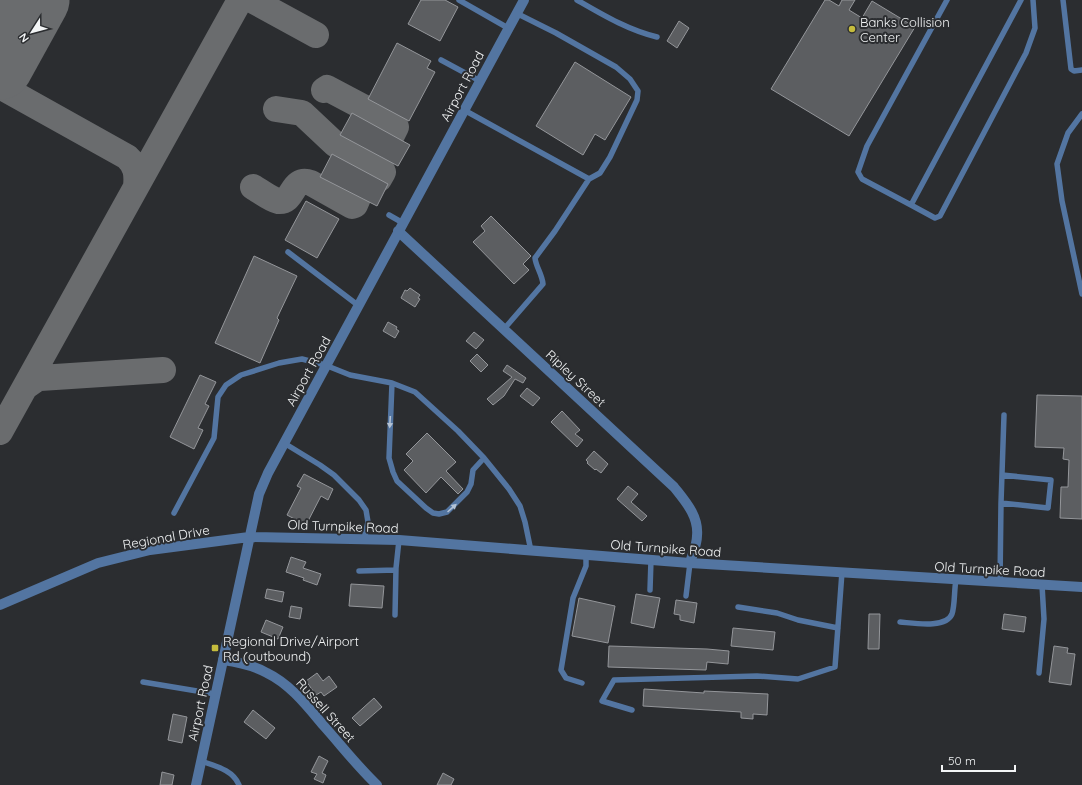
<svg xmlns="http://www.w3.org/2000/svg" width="1082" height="785" viewBox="0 0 1082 785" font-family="Quicksand,sans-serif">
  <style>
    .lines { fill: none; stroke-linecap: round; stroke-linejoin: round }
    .taxiway { stroke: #6a6c6e; stroke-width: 26 }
    .runway { stroke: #6a6c6e; stroke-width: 65 }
    .building { fill: #5c5e61; stroke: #94969a }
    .service { stroke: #5375a1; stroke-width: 5.5 }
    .minor { stroke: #5375a1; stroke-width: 10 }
    .tertiary { stroke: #5375a1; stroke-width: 10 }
    .oneway { fill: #b3c2d4 }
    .poi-dot { fill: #c5bc3d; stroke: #2b2d30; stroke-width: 1.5 }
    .labels { text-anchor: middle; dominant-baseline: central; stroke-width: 4; stroke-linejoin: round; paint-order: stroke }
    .poi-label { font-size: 13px; fill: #f3f5f6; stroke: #2b2d30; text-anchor: start }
    .street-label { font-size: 13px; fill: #f3f5f6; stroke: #2b2d30 }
  </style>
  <rect width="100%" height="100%" fill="#2b2d30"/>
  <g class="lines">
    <path class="taxiway" d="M252 0 316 35
      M0 86 127 157C137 166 137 176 136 187
      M324 90 327 88 395 124 396 127 392 135
      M276 109 302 113 335 144 382 170 383 172 379 179
      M253 187C260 191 270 199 278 201 295 203 290 176 311 183L352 206 355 205 358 198
      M25 387 35 380 40 378 163 370
      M0 432 240 0"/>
    <path class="runway" d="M0 67 37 0"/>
  </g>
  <path class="building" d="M421 0H445L458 7 440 41 408 24Z
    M825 0H829L839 6 842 0H855L849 10 862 18 872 1 915 27 849 136 771 89Z
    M679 21 689 28 677 48 667 41Z
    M397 43 431 61 427 68 435 72 409 121 368 99Z
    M575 62 631 97 605 140 595 134 583 155 536 126Z
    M352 113 410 145 398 166 340 135Z
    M332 154 388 184 377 206 320 177Z
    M306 201 339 219 317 258 285 240Z
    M491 216 531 256 523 264 529 270 514 284 473 242 485 231 481 226Z
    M254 256 297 276 277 318 279 320 260 363 215 343Z
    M410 288 420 295 418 298 420 299 415 307 401 298 405 290 407 291Z
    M388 322 397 327 396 329 399 331 395 338 383 331Z
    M474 332 484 340 476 349 466 341Z
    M477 354 488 365 481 372 470 361Z
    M507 365 526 378 523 383 515 379 504 396 493 405 487 399 512 377 503 371Z
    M200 375 216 382 205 404 209 406 198 428 203 430 194 449 170 437Z
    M527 388 540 398 533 406 520 396Z
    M1037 395 1082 396V519L1060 518 1061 487H1068L1069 460 1063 459 1064 448 1035 447Z
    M562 411 580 430 575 434 583 440 577 447 551 422Z
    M427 433 456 462 446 471 463 489 458 494 441 477 426 493 404 470 413 461 406 454Z
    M594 451 608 464 601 473 596 469 595 470 587 463 588 462 586 460Z
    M304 474 333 489 328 500 321 496 306 525 287 515 301 488 297 486Z
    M628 486 638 494 631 502 647 516 642 521 617 499Z
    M291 557 306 562 303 568 321 574 317 585 303 580 304 578 286 572Z
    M351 584 384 586 382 608 349 606Z
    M267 589 284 592 282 602 265 598Z
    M636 594 660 598 654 628 631 623Z
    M579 598 615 606 608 643 572 636Z
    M676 600 697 603 694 623 680 620V615L674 614Z
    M291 606 302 608 300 619 289 617Z
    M869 614H880L879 649H868Z
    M1004 614 1026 617 1024 632 1002 629Z
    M266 620 283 627 278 639 261 632Z
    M733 628 775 632 773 650 731 646Z
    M609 646 707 649 729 651 728 664 707 662 706 670 608 667Z
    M1054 646 1068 648 1067 653 1075 654 1071 685 1049 682Z
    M317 673 323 681 329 676 337 687 324 696 321 692 316 695 306 681Z
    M644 689 704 693V691L768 694 767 715 753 714V719L741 718V712L643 706Z
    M374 698 382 707 360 726 352 718Z
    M253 710 275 728 266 739 244 722Z
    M173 714 187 717 182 743 168 740Z
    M319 756 328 761 322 773 326 775 323 783 314 779 317 774 311 772Z
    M162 772 174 775 172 785H160Z
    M443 773 454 779 451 785H437Z"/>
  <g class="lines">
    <path class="service" d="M459 0 508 28
      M577 0C603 15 628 30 657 37
      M1021 0 911 205 935 218 940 216 1026 53 1035 28 1033 0
      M1063 0 1071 69 1074 71 1082 70
      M441 60 480 81
      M464 110 589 179 600 173 610 157 637 100 638 91 630 79 616 67 556 33 516 13
      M1082 114 1068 133 1057 164 1062 201 1082 294
      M911 205 862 179 858 172 867 146 947 0
      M389 215 403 223
      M288 252 359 306
      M504 329 543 284C542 274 536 267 535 258L555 231 589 179
      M392 383 389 458 393 472 397 481 426 508 433 513 439 514 447 512 467 492 471 484 473 470 484 458
      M284 443 320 465 334 475 359 500 366 510 368 522 364 539
      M1001 503 1048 508 1051 480 1002 475
      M174 513 214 438 218 397 226 385 241 375 279 363 302 359 325 365 350 375 392 383 415 392 458 431 484 458 509 489 520 506 525 522 531 551
      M359 571 396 570
      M1000 582 1001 503 1004 415
      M650 590 651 560
      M686 596 690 563
      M738 607 777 613 798 620 838 628
      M395 615 396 568 399 540
      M900 622C913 623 946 629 952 614 955 605 954 590 956 580
      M1039 673 1044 619 1042 585
      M143 682 215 694
      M582 683 566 678 561 670 573 598 586 566V555
      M632 710 602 701 614 680 757 676 798 679 835 667 842 572
      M201 761C215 766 233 770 239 785"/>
    <path class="minor" d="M398 231 674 487C685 501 699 516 697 536 697 545 692 555 690 563
      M223 660C238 662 253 665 267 673 290 684 307 706 323 725 341 745 357 766 377 785"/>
    <path class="tertiary" d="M0 605 98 563 150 550 249 537 399 540 690 563 1082 587
      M196 785 259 494 268 473 524 0"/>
  </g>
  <defs><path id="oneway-solid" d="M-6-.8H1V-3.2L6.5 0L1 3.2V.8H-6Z"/></defs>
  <g class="oneway">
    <use href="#oneway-solid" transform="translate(390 422) rotate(93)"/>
    <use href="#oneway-solid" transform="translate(452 508) rotate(-42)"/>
  </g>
  <g class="poi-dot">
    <circle cx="852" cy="29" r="4"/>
    <rect x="211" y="644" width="8" height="8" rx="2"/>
  </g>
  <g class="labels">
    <g class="poi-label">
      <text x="860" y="22">Banks Collision<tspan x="860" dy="15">Center</tspan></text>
      <text x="223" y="641">Regional Drive/Airport<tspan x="223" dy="15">Rd (outbound)</tspan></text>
    </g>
    <g class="street-label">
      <text transform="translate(462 86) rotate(-62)">Airport Road</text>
      <text transform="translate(308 371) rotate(-61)">Airport Road</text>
      <text transform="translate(576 378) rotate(43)">Ripley Street</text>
      <text transform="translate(343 526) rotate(2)">Old Turnpike Road</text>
      <text transform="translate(166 537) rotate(-10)">Regional Drive</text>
      <text transform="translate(666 548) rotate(4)">Old Turnpike Road</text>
      <text transform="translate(990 569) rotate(3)">Old Turnpike Road</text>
      <text transform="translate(200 703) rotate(-78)">Airport Road</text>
      <text transform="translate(326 710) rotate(48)">Russell Street</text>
    </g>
  </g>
  <g transform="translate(32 32) rotate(234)" stroke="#2b2d30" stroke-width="3" paint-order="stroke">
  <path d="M0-3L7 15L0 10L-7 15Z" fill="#f3f5f6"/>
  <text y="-6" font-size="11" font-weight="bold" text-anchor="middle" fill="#f3f5f6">N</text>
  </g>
  <path d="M942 765v6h73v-6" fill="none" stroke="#f3f5f6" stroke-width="2"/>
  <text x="948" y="765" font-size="12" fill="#f3f5f6" stroke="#2b2d30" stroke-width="3" paint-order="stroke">50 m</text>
</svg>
